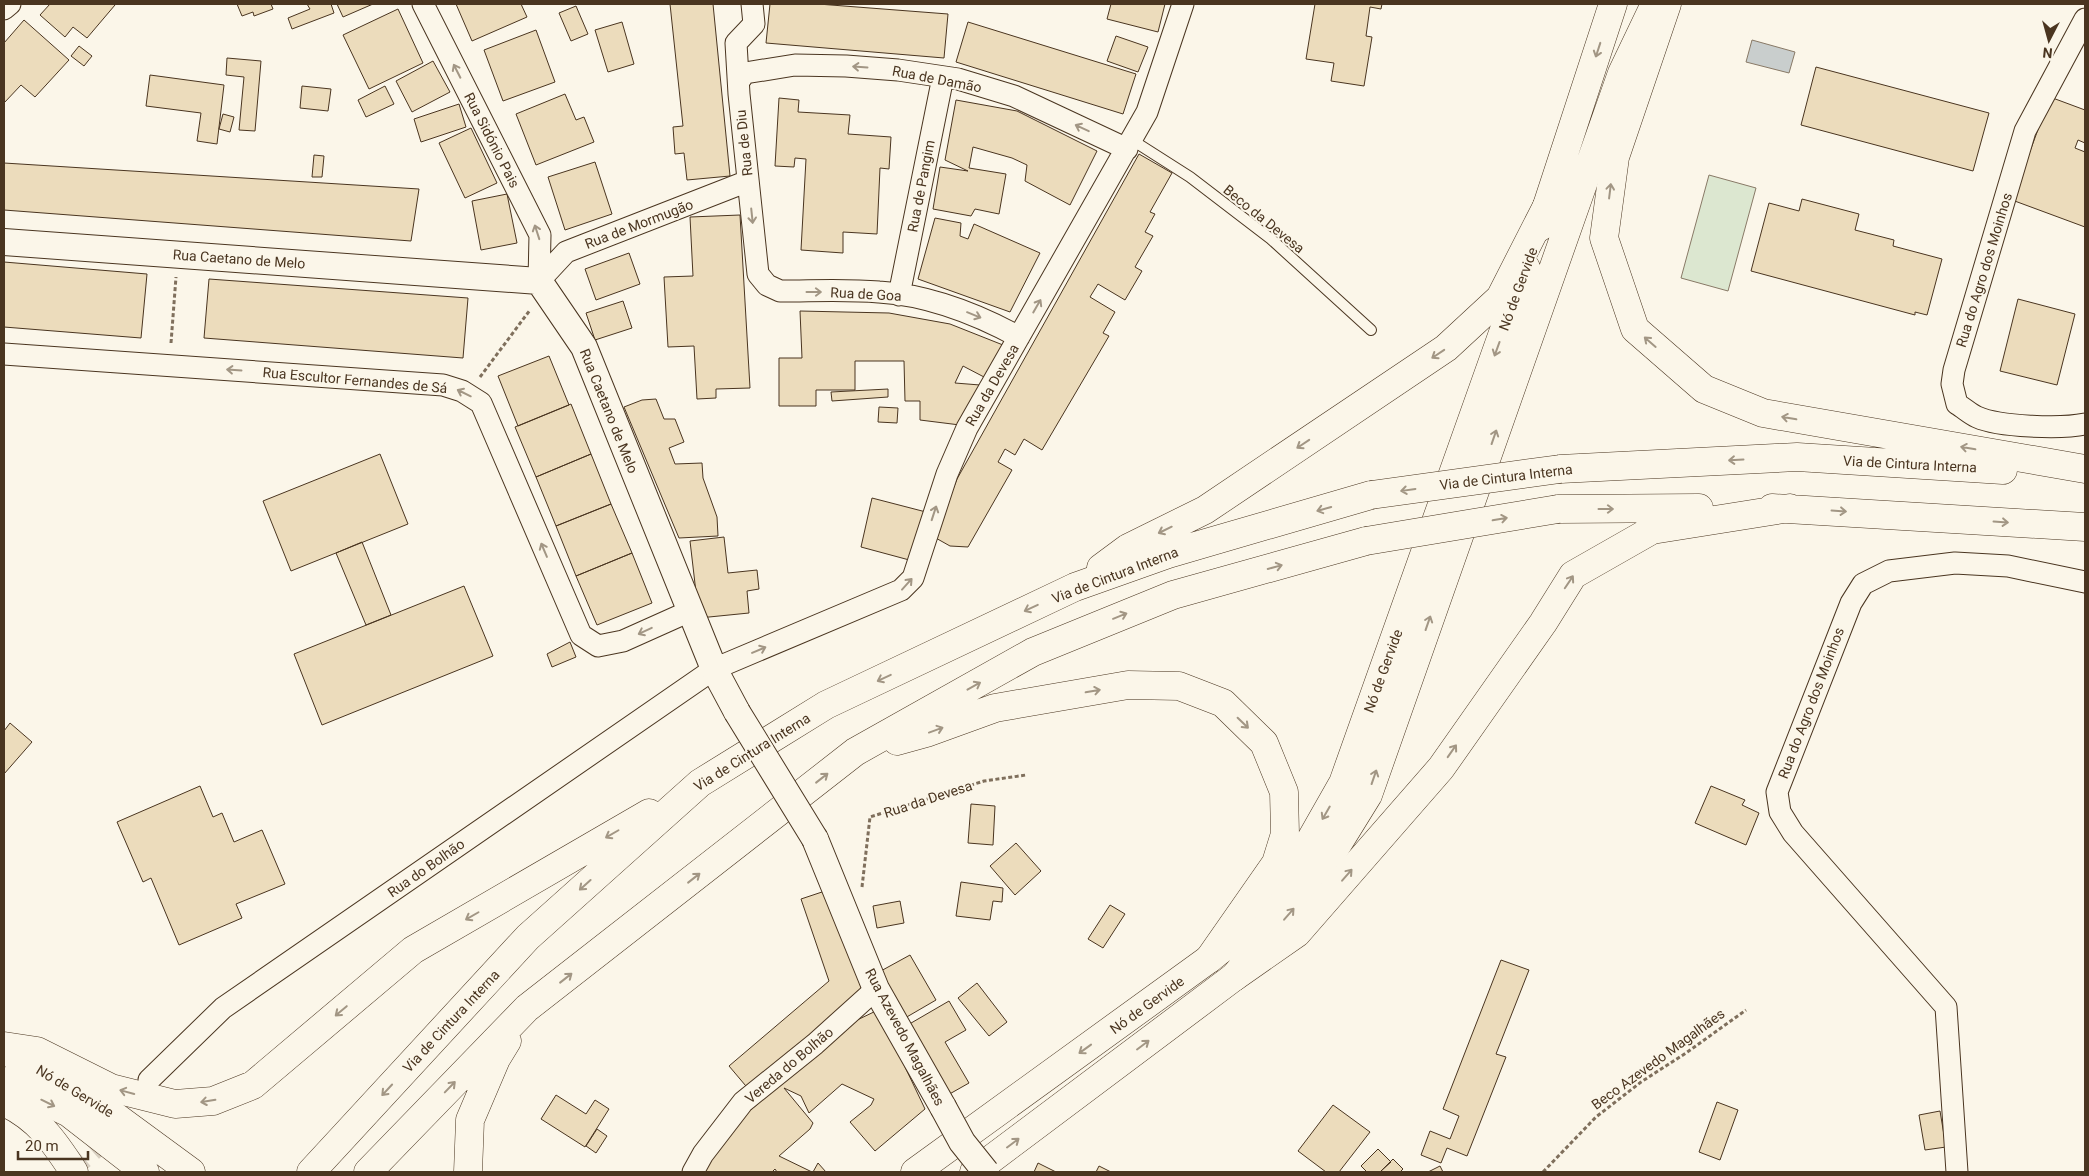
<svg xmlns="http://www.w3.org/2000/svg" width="2089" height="1176" viewBox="0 0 2089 1176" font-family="Roboto,sans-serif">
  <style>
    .green { fill: #dce7d0; stroke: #887966 }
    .water { fill: #c9cecd; stroke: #887966 }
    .building { fill: #ecdcbc; stroke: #4a3520 }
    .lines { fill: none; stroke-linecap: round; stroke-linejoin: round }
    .minor-tunnel { stroke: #d8cfc1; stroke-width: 21; stroke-dasharray: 21 11; stroke-linecap: butt }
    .service-casing { stroke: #4a3520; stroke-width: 12 }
    .minor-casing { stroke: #4a3520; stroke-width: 23 }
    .tertiary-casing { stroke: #4a3520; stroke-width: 28 }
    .secondary-casing { stroke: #4a3520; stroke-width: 29 }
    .motorway-casing { stroke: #4a3520; stroke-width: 29 }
    .path { stroke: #7f6f5c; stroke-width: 3; stroke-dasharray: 4 2.5; stroke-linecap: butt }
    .service { stroke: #fbf6e9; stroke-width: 10 }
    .minor { stroke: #fbf6e9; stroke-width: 21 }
    .tertiary { stroke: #fbf6e9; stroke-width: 26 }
    .secondary { stroke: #fbf6e9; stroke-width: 28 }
    .motorway { stroke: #fbf6e9; stroke-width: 28 }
    .tertiary-bridge-casing { stroke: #4a3520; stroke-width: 28; stroke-linecap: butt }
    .motorway-bridge-casing { stroke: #4a3520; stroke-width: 29; stroke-linecap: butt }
    .tertiary-bridge { stroke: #fbf6e9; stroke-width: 26 }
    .motorway-bridge { stroke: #fbf6e9; stroke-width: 28 }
    .oneway { stroke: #a29684 }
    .labels { text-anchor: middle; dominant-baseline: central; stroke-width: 4; stroke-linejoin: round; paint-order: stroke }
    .street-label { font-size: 14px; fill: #4a3520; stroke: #fbf6e9 }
  </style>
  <rect width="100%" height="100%" fill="#fbf6e9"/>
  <path class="green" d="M1709 175 1756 188 1728 291 1681 278Z"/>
  <path class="water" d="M1752 40 1795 52 1789 73 1746 62Z"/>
  <path class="building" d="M50 4H114L115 5 87 38 73 27 65 37 40 15Z
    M237 4H271L273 9 254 16 253 12 242 16Z
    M307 4H331L334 13 292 29 288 18 310 9Z
    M337 4H373L343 17Z
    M456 4H521L527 17 472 41Z
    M670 4H713L730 176 687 180 684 153 675 154 673 127 683 126Z
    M770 4H818L948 14 944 58 766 43Z
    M1111 4H1165L1158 32 1107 19Z
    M1315 4H1382L1381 9 1370 7 1366 36 1372 37 1364 86 1331 81 1334 63 1306 59Z
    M576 6 588 34 571 41 559 13Z
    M398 9 423 63 369 89 343 35Z
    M24 20 69 60 35 97 21 85 4 103V43Z
    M622 22 634 64 608 72 595 30Z
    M968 22 1136 74 1123 114 956 62Z
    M536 30 555 82 503 101 484 50Z
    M1116 36 1148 47 1138 72 1107 61Z
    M79 46 92 56 84 66 71 56Z
    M227 58 261 61 255 131 239 130 244 77 226 75Z
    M433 61 450 92 412 112 396 81Z
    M1816 67 1989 113 1973 171 1801 125Z
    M150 75 224 85 217 144 197 141 201 113 146 106Z
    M302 86 331 89 328 111 300 108Z
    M385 86 394 104 366 117 358 100Z
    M565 94 576 120 584 117 594 142 536 165 516 114Z
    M2050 97 2085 110V143L2078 140 2075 148 2085 152V227L2012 200Z
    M779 98 799 100 798 112 850 115 848 134 891 137 889 169 880 168 877 234 843 232V253L801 250 806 159 795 158 794 167 775 166Z
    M956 100 1017 111 1097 151 1070 205 1025 181 1027 165 1012 158 973 147 969 168 1006 174 999 214 975 209 971 216 933 209 940 167 968 171 945 160Z
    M459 104 466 127 421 142 414 119Z
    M223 114 234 117 230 132 219 129Z
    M471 128 497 183 465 198 439 143Z
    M1139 154 1172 173 1150 212 1155 214 1145 232 1153 236 1135 267 1142 271 1125 300 1098 284 1090 297 1115 312 1103 333 1109 336 1042 450 1024 439 1015 455 1005 449 998 462 1012 470 968 547 950 546 934 537 957 479Z
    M314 155 324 156 322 177H312Z
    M595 162 612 214 565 230 548 177Z
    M4 163 419 189 411 241 4 210Z
    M507 194 517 243 481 250 472 201Z
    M1802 199 1859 214 1855 230 1894 240 1893 246 1942 259 1927 315 1915 312V315L1751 271 1769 203 1799 211Z
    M740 215 750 388 716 389V398L697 399 694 346 668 347 664 277 693 276 690 217Z
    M935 218 961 223 960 236 968 239 974 224 1040 253 1010 312 918 279Z
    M629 253 640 284 596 300 585 269Z
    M4 262 147 274 141 338 4 327Z
    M209 279 468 298 463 358 204 338Z
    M2018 299 2075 314 2057 385 2000 371Z
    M623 301 632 328 595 340 586 313Z
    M800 311 889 313 950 324 1003 345 984 377 963 366 955 383 980 385 960 425 920 420V401H905L904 361H855V390H816V406H779V358H802Z
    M549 356 569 405 518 426 498 376Z
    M888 389V397L832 401 831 392Z
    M656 399 664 419H675L684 442 669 448 675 464 702 463 703 478 717 517 718 536 679 538 624 407 642 400Z
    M571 404 591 454 536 477 515 427Z
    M879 407 898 408 897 423 878 422Z
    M380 454 408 524 291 571 263 501Z
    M591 454 611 504 556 526 536 477Z
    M872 498 926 512 913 561 861 547Z
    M611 504 632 553 576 576 556 526Z
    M724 537 728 573 757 570 759 589 747 591 749 613 699 618 690 541Z
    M362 542 391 615 366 625 336 553Z
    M632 553 652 603 597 625 576 576Z
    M464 586 493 656 322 725 294 654Z
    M570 642 576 657 552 667 547 654Z
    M10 723 32 742 4 774V731Z
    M200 786 213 817 222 813 234 842 262 830 285 884 236 904 242 918 179 945 151 878 143 882 117 822Z
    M1711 786 1745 800 1742 805 1759 813 1746 845 1695 823Z
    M971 804 995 806 993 845 968 843Z
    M1016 843 1041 871 1015 895 990 866Z
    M961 882 1003 888 1002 902 993 901 990 920 956 916Z
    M828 890 864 996 751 1092 729 1066 829 981 801 899Z
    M900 901 904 923 877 928 873 906Z
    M1110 905 1125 914 1103 948 1088 939Z
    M910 955 936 1000 905 1018 879 972Z
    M1501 960 1529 970 1496 1054 1506 1057 1467 1156 1447 1148 1441 1163 1421 1155 1430 1131 1450 1139 1459 1116 1443 1109Z
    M977 983 1007 1022 989 1036 958 998Z
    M949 1001 966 1030 945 1042 969 1083 946 1096 906 1026Z
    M878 1010 925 1109 875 1151 850 1122 871 1105 874 1099 842 1084 809 1113 801 1096 784 1088 813 1123 810 1129 779 1156 812 1172H777L775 1169 772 1172H703L720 1136 855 1021Z
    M556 1095 586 1114 595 1100 609 1109 585 1147 541 1119Z
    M1717 1102 1738 1110 1720 1160 1699 1152Z
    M1333 1105 1370 1132 1339 1172H1326L1298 1151Z
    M1940 1111 1946 1147 1925 1150 1919 1115Z
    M597 1129 607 1136 596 1153 586 1146Z
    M1378 1149 1391 1162 1380 1172H1367L1361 1166Z
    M1393 1159 1403 1169 1400 1172H1380Z
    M818 1163 826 1172H813Z
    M1038 1163 1056 1172H1034Z
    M1099 1166 1111 1172H1096Z
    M1440 1166 1443 1172H1428Z"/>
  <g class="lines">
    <path class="minor-tunnel" d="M68 1172 93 1150 111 1128"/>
    <defs>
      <path id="service" d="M1132 140 1190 177 1271 239 1371 330"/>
      <path id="minor" d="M423 4 540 235 539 281
        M752 4 754 24 736 43 739 94 758 274 767 285 780 291C813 291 846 289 879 292 929 295 975 313 1019 337
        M4 9 10 4
        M2085 19 2025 131 1954 370 1952 384 1957 404C1964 408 1970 414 1977 417 1999 427 2061 429 2085 424
        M739 81 745 73 795 65 846 66 898 70 958 79 1014 96 1127 149
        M539 281 566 252 748 181
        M899 295 943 77
        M4 354 443 385 462 391 481 403 581 635 598 646 623 641 690 611
        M149 1080 223 1008 714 669 901 590 913 578 947 474 967 428 1147 112 1183 4
        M693 1172 703 1154 743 1102 815 1044 876 989
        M1957 1172 1946 1007 1793 833 1780 812 1777 792 1851 603 1863 584 1889 571 1955 563 2008 566 2085 582"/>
      <path id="tertiary" d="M4 242 539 281 584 347 714 669 737 712
        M815 839 876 989 943 1107"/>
      <path id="secondary" d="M1540 227 1613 4
        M4 1050 82 1092 191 1172
        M4 1081 69 1113 145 1172
        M915 1172 1209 959 1250 926 1289 878 1343 783 1526 268
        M974 1172 1234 977 1308 892 1368 795 1622 73 1655 4"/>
      <path id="motorway" d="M1667 4 1615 157 1604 238 1635 329 1704 389 1763 413 2085 469
        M1560 469 1797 457 2003 470
        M1772 508 2085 527
        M1558 509 1699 508
        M1101 568 1128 548 1205 510 1446 348 1500 298 1548 204
        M897 741 926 733 995 708 1128 685 1179 686 1223 703 1264 743 1284 792 1285 834 1276 863 1209 959
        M1234 977 1297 933 1441 768 1543 623 1573 575 1652 530 1790 508
        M4 1046 37 1051 111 1088 175 1104 213 1101 253 1085 413 950 649 813
        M4 1102C38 1118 54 1141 74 1172
        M311 1172 528 937 700 783 826 705 1075 587 1168 554 1371 495
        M368 1172 527 1008 855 752 1033 652 1173 595 1366 541
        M468 1172 470 1120 496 1059 507 1041"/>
    </defs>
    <use href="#service" class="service-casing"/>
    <use href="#minor" class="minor-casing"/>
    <use href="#tertiary" class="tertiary-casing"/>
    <use href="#secondary" class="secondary-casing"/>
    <use href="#motorway" class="motorway-casing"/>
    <path class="path" d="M171 343 176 277
      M480 377 530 310
      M862 887 870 817 984 781 1026 775
      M1543 1172 1596 1117 1641 1082 1686 1053 1746 1010"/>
    <use href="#service" class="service"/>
    <use href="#minor" class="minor"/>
    <use href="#tertiary" class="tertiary"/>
    <use href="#secondary" class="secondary"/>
    <use href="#motorway" class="motorway"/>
    <defs>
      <path id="tertiary-bridge" d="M737 712 815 839
        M943 1107 962 1142 986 1172"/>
      <path id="motorway-bridge" d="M1371 495 1560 469
        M1366 541 1558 509"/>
    </defs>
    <use href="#tertiary-bridge" class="tertiary-bridge-casing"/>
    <use href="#motorway-bridge" class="motorway-bridge-casing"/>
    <use href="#tertiary-bridge" class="tertiary-bridge"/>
    <use href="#motorway-bridge" class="motorway-bridge"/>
  </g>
  <defs><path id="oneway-shaft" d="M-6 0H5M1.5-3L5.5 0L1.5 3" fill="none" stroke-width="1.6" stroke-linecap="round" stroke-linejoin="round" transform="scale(1.25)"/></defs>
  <g class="oneway">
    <use href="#oneway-shaft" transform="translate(1598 50) rotate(108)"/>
    <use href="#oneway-shaft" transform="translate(860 67) rotate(-176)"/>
    <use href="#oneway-shaft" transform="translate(457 71) rotate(-117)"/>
    <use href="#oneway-shaft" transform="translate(1082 128) rotate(-155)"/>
    <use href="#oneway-shaft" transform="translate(1610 191) rotate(-83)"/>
    <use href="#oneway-shaft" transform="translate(752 216) rotate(84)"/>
    <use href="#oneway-shaft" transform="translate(537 232) rotate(-108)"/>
    <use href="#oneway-shaft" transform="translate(814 292)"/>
    <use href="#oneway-shaft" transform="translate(1037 306) rotate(-60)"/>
    <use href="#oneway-shaft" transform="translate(974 315) rotate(22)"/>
    <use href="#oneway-shaft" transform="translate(1650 342) rotate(-139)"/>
    <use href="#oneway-shaft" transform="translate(1497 349) rotate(110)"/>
    <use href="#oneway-shaft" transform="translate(1438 354) rotate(146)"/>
    <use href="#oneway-shaft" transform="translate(234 370) rotate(-176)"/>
    <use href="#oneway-shaft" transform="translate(464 393) rotate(-154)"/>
    <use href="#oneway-shaft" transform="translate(1789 418) rotate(-170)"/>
    <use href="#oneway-shaft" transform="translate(1494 437) rotate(-71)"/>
    <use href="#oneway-shaft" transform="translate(1303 444) rotate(146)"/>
    <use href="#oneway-shaft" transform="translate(1968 448) rotate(-170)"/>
    <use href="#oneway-shaft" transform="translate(1736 460) rotate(177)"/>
    <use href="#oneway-shaft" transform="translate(1408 490) rotate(172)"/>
    <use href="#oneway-shaft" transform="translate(1324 509) rotate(164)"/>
    <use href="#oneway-shaft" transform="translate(1606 509)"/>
    <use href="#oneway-shaft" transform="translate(1839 511) rotate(4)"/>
    <use href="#oneway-shaft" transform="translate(934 513) rotate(-72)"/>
    <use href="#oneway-shaft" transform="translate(1500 519) rotate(-10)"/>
    <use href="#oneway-shaft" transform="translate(2001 522) rotate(4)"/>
    <use href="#oneway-shaft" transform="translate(1165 530) rotate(154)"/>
    <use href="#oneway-shaft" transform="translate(544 550) rotate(-113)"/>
    <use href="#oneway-shaft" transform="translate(1275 567) rotate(-15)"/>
    <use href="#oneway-shaft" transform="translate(1569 582) rotate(-56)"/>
    <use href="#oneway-shaft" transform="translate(907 584) rotate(-48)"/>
    <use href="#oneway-shaft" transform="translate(1031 608) rotate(155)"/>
    <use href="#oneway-shaft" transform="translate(1120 616) rotate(-22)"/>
    <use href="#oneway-shaft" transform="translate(1428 623) rotate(-71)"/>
    <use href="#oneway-shaft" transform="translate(645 631) rotate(155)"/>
    <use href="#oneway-shaft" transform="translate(759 650) rotate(-23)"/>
    <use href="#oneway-shaft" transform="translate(884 678) rotate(155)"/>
    <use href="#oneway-shaft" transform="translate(974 686) rotate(-29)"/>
    <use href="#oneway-shaft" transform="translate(1093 691) rotate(-10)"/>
    <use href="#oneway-shaft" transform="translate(1243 723) rotate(44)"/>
    <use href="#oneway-shaft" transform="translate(936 730) rotate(-20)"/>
    <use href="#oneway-shaft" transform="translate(1452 751) rotate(-55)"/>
    <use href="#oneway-shaft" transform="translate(1374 777) rotate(-71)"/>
    <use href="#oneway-shaft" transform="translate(822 778) rotate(-38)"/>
    <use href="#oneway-shaft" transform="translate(1326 813) rotate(120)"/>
    <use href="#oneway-shaft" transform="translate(612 834) rotate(150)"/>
    <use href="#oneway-shaft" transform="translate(1347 875) rotate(-49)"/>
    <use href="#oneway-shaft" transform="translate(694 878) rotate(-38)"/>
    <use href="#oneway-shaft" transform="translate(585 885) rotate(138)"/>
    <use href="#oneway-shaft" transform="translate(1289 914) rotate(-49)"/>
    <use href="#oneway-shaft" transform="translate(472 916) rotate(150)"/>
    <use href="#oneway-shaft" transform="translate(566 978) rotate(-38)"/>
    <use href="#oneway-shaft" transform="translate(341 1011) rotate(140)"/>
    <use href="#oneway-shaft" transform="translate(1143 1045) rotate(-37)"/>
    <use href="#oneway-shaft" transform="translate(1085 1049) rotate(144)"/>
    <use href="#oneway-shaft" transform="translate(450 1087) rotate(-46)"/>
    <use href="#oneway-shaft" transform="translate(387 1090) rotate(133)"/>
    <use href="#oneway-shaft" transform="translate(127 1092) rotate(-165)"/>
    <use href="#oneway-shaft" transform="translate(208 1101) rotate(171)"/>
    <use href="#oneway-shaft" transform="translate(48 1103) rotate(26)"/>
    <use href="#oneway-shaft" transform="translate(1013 1143) rotate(-37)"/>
  </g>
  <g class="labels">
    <g class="street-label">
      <text transform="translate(937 79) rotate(11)">Rua de Damão</text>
      <text transform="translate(492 140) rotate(63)">Rua Sidónio Pais</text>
      <text transform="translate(744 143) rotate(-96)">Rua de Diu</text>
      <text transform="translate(921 186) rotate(-79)">Rua de Pangim</text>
      <text transform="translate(1264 219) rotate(39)">Beco da Devesa</text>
      <text transform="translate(639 224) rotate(-21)">Rua de Mormugão</text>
      <text transform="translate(239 259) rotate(4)">Rua Caetano de Melo</text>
      <text transform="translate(1984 270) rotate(-73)">Rua do Agro dos Moinhos</text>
      <text transform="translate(1518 289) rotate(-70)">Nó de Gervide</text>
      <text transform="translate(866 294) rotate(3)">Rua de Goa</text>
      <text transform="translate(355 380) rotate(5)">Rua Escultor Fernandes de Sá</text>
      <text transform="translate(992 385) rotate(-60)">Rua da Devesa</text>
      <text transform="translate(609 411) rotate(68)">Rua Caetano de Melo</text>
      <text transform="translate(1910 464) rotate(3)">Via de Cintura Interna</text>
      <text transform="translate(1506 477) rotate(-7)">Via de Cintura Interna</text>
      <text transform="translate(1115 575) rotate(-21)">Via de Cintura Interna</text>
      <text transform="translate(1383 671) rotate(-70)">Nó de Gervide</text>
      <text transform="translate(1811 703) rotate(-69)">Rua do Agro dos Moinhos</text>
      <text transform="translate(752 752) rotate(-32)">Via de Cintura Interna</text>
      <text transform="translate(928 799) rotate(-18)">Rua da Devesa</text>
      <text transform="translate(426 868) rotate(-35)">Rua do Bolhão</text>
      <text transform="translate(1147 1005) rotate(-36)">Nó de Gervide</text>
      <text transform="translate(451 1021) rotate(-47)">Via de Cintura Interna</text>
      <text transform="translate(905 1037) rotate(62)">Rua Azevedo Magalhães</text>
      <text transform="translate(1658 1059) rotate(-36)">Beco Azevedo Magalhães</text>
      <text transform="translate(789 1065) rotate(-40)">Vereda do Bolhão</text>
      <text transform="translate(75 1091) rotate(31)">Nó de Gervide</text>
    </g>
  </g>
  <rect width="2089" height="1176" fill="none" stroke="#4a3520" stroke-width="10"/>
  <g transform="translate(2049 40) rotate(186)" stroke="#fbf6e9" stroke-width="4" paint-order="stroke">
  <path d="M0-4L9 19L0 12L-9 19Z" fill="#4a3520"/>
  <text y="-8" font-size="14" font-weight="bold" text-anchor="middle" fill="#4a3520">N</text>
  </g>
  <path d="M18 1151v8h70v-8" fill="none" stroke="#4a3520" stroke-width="2.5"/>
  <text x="25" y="1151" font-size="15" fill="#4a3520" stroke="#fbf6e9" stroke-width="4" paint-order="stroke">20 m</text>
</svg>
